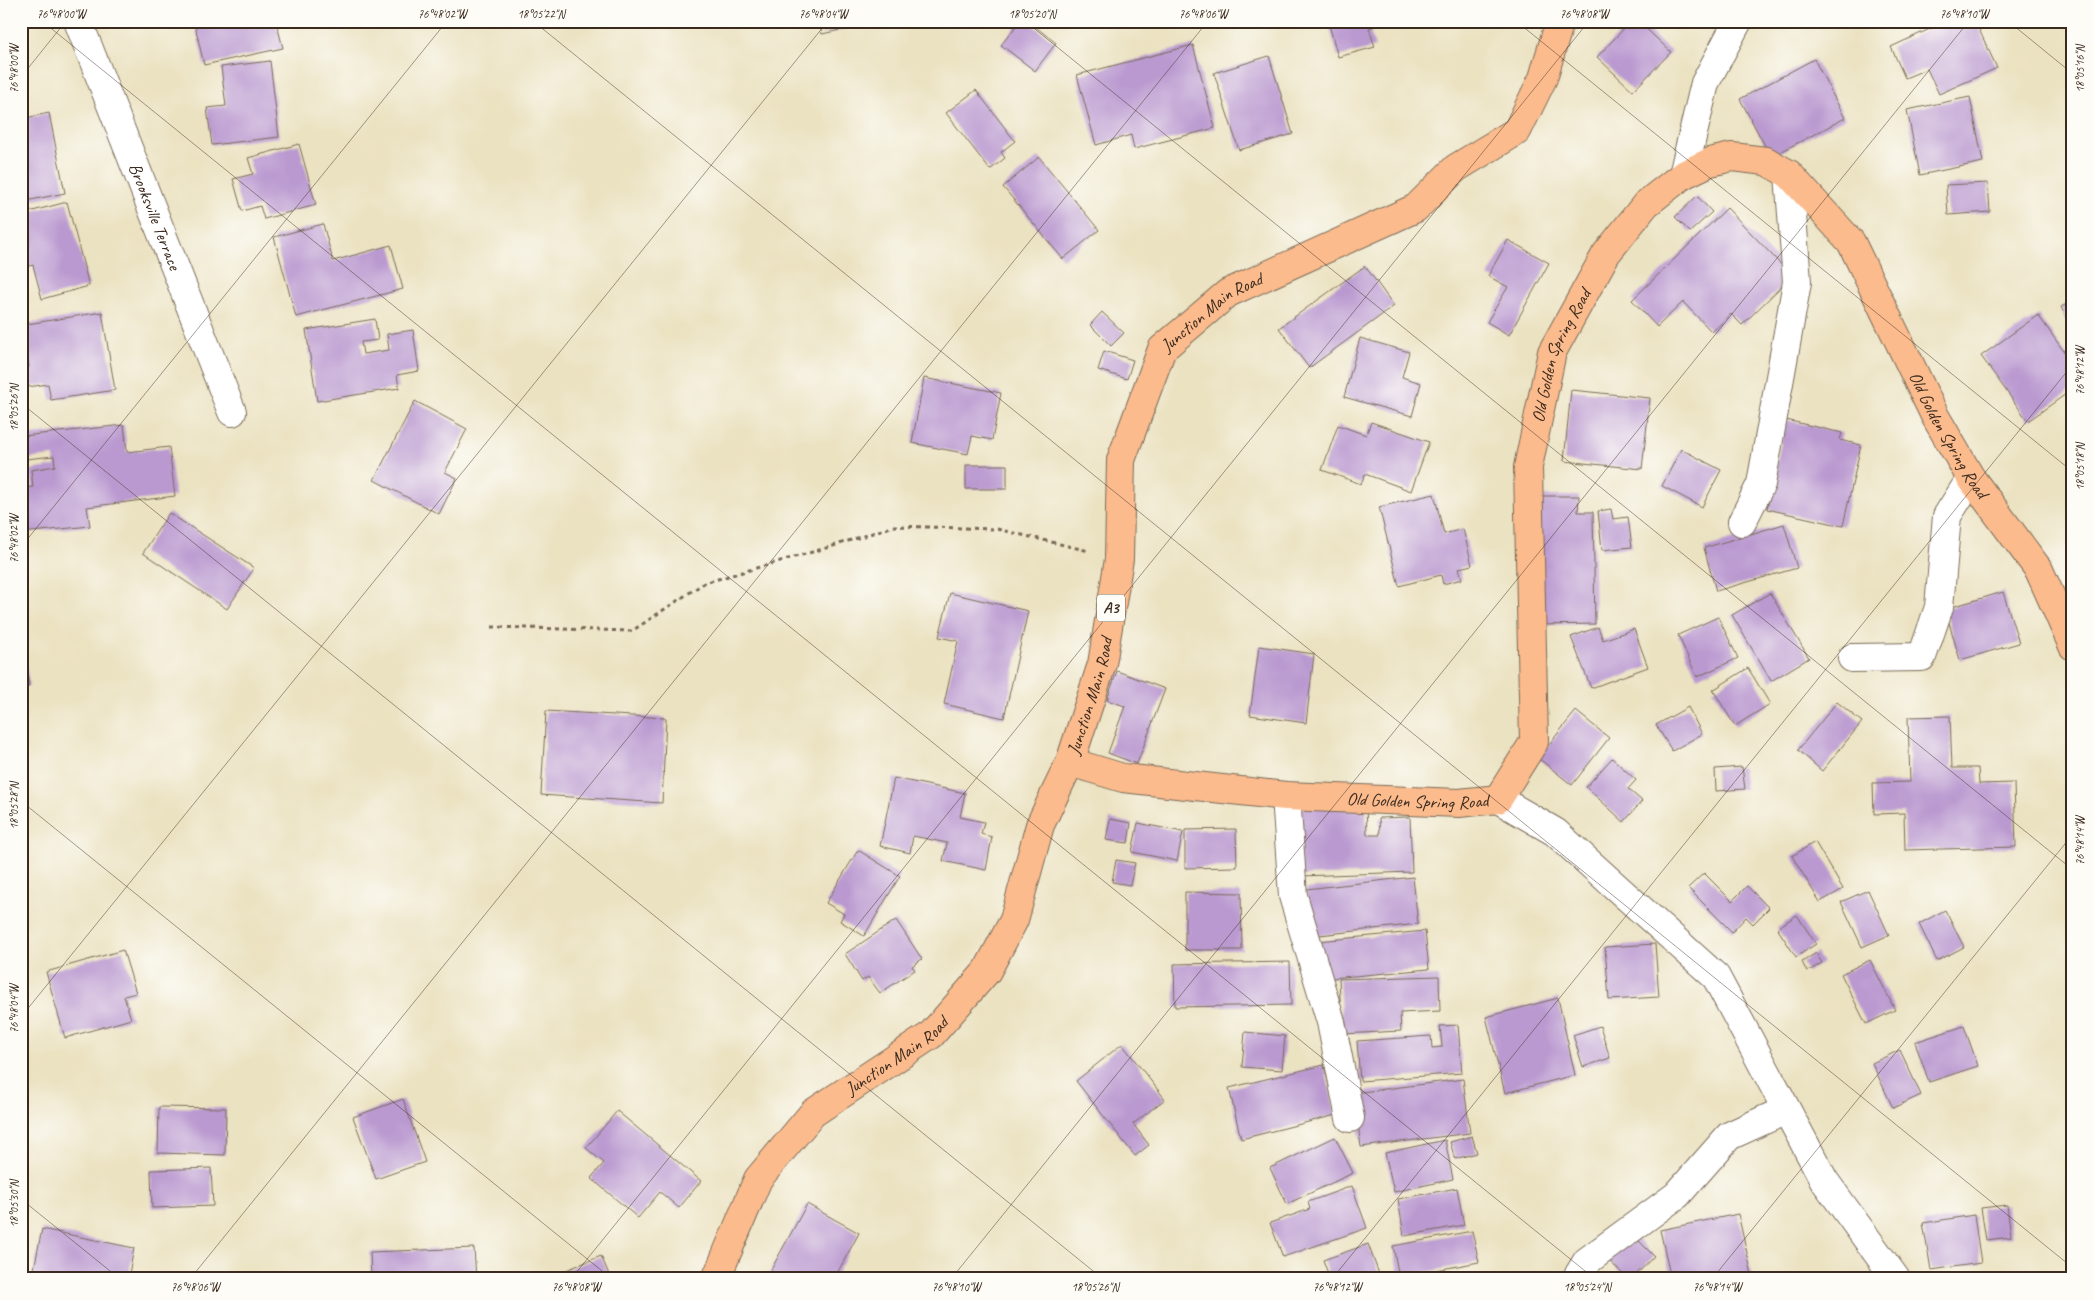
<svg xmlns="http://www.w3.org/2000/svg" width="2094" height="1300" viewBox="0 0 2094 1300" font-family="Caveat,sans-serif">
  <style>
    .building { fill: #ba99d0 }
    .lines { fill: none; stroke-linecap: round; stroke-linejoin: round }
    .minor-casing { stroke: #796a57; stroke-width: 30 }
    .major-casing { stroke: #796a57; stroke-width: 30 }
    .path { stroke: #796a57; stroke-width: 3; stroke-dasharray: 4 4; stroke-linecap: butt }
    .minor { stroke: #fff; stroke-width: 28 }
    .major { stroke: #fbbb8d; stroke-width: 28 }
    .ticks { fill: none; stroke: #3b2a1e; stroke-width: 1; stroke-opacity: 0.45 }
    .labels { text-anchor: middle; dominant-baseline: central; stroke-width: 5; stroke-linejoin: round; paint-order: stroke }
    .shield { fill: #fdfcf7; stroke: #75695f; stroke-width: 1 }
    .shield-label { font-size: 16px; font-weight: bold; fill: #3b2a1e }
    .street-label { font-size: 18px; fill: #3b2a1e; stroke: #fdfcf7 }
    .neatline { fill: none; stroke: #3b2a1e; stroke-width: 2 }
    .ticks-label { font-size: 12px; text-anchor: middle; fill: #3b2a1e }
  </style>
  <rect width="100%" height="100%" fill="#fdfcf7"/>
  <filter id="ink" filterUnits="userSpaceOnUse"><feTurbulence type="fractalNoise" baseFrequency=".02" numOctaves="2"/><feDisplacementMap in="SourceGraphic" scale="10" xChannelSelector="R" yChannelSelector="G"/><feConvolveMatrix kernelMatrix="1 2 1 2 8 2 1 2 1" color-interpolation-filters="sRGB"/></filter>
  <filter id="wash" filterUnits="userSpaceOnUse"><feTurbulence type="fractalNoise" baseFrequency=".0096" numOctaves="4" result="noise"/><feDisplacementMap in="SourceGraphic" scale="20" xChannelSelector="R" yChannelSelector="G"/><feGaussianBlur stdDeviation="1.12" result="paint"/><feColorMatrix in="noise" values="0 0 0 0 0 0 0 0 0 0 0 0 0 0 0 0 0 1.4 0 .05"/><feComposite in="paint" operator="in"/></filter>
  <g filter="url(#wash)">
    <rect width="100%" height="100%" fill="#ebe2c1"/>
    <g id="blocks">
      <path class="building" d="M194 21H276L283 48 204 65Z
        M819 21H877V22L822 34Z
        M1020 21H1028L1056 43 1035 71 1001 45Z
        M1328 21H1389V22L1369 28 1375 47 1338 57Z
        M1631 21H1638L1671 52 1633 91 1597 57Z
        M1947 21H1975L1997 68 1939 94 1927 69 1905 78 1891 47Z
        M1193 45 1215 128 1134 149 1131 135 1096 145 1077 75Z
        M1269 56 1293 134 1239 150 1214 73Z
        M1814 59 1845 118 1771 157 1740 99Z
        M270 61 279 137 212 145 207 108 226 106 221 67Z
        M976 90 1015 141 1001 152 1005 158 990 170 946 113Z
        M1970 97 1983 162 1920 175 1907 110Z
        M49 113 65 193 21 202V119Z
        M299 144 316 205 264 219 260 206 242 211 233 179 253 174 248 158Z
        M1039 157 1099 230 1063 259 1003 187Z
        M1988 183 1990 212 1948 215 1946 185Z
        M1697 196 1712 212 1690 232 1675 217Z
        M67 202 89 286 42 299 33 265 21 268V214Z
        M1727 208 1792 276 1742 325 1731 314 1712 332 1683 302 1657 327 1632 300Z
        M323 224 333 261 391 245 403 289 296 317 274 237Z
        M1508 240 1549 263 1509 335 1487 322 1508 287 1488 276Z
        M1365 266 1394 306 1309 368 1279 328Z
        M2073 301V333L2061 307Z
        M102 312 115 390 51 400 48 384 21 388V368L29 367 26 350H21V325Z
        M1102 312 1124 333 1111 346 1090 325Z
        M2038 315 2073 364V389L2028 421 1981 356Z
        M375 319 378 340 361 342 363 354 389 350 387 334 413 330 419 371 397 375 399 388 317 401 306 330Z
        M1360 338 1409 352 1402 377 1421 383 1412 416 1344 397Z
        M1104 351 1133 360 1127 379 1098 370Z
        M924 378 1001 393 992 440 972 436 968 454 912 443Z
        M1571 390 1650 398 1642 469 1564 461Z
        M415 401 467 429 445 472 457 478 439 514 374 480Z
        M1786 420 1842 433 1840 440 1861 445 1843 526 1767 509Z
        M1371 422 1429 442 1411 491 1365 474 1361 484 1322 470 1338 425 1366 435Z
        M124 425 127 452 169 447 175 496 87 507 90 526 22 533 21 488 33 487 31 470 55 466 54 456 26 459 23 436Z
        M1681 449 1721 470 1702 507 1662 486Z
        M966 465H1007V489H966Z
        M2071 465H2073V506L2068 505Z
        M1434 494 1444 534 1463 529 1472 565 1459 568 1462 579 1443 584 1441 575 1399 586 1379 507Z
        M1537 496H1579L1578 512H1593L1595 624 1539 625Z
        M1611 509 1613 519 1628 517 1632 547 1602 550 1598 511Z
        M169 513 254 568 227 609 143 553Z
        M1784 524 1797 568 1716 591 1704 548Z
        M2003 592 2019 643 1960 660 1945 609Z
        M950 593 1028 611 1004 718 944 704 958 641 939 637Z
        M1770 593 1809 658 1771 681 1732 615Z
        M1718 617 1738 658 1697 677 1678 635Z
        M21 627 29 686 21 687Z
        M1598 627 1603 640 1634 629 1648 667 1591 688 1571 637Z
        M1259 646 1314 654 1306 723 1250 715Z
        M1748 668 1770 704 1735 726 1713 690Z
        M1117 671 1165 689 1137 764 1108 753 1125 706 1107 700Z
        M1837 702 1862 722 1822 771 1798 750Z
        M1688 707 1702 734 1672 751 1656 725Z
        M546 711 666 718 662 803 541 795Z
        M1576 711 1609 738 1572 785 1538 758Z
        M1950 716 1952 768H1978L1979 784 2014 783 2016 847 1905 850 1904 813 1874 814 1873 783 1910 782 1908 717Z
        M1612 758 1636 780 1628 789 1642 801 1624 822 1586 787Z
        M1742 767 1745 789 1716 791 1715 769Z
        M894 778 965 793 960 817 984 822 981 834 992 837 986 870 943 861 947 843 913 836 910 853 880 846Z
        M1366 804 1367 835H1380L1379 818 1410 817 1412 872 1301 876 1298 807Z
        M1110 819 1131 823 1128 843 1106 840Z
        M1138 823 1183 832 1177 861 1132 852Z
        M1236 829 1237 867 1185 868V830Z
        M1815 842 1843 889 1820 902 1792 856Z
        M858 850 900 876 864 936 840 921 844 914 826 903Z
        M1116 860 1135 863 1130 885 1112 882Z
        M1704 873 1732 901 1747 886 1769 908 1753 924 1746 917 1732 932 1688 888Z
        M1413 877 1418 924 1311 936 1306 889Z
        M1868 890 1889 935 1862 947 1841 902Z
        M1185 892 1241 893 1242 950H1185Z
        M1945 910 1964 947 1937 961 1919 924Z
        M1797 915 1816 944 1796 957 1777 928Z
        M896 920 922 959 912 966 915 970 880 993 868 977 862 981 845 954Z
        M1425 931 1429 969 1322 979 1318 941Z
        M1655 944 1659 997 1609 1000 1605 947Z
        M123 950 136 993 124 996 131 1019 65 1038 46 972Z
        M1816 953 1822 963 1807 972 1802 962Z
        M1870 960 1895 1010 1866 1024 1841 974Z
        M1290 962 1291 1005 1175 1007 1174 964Z
        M1439 976 1440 1011 1400 1013 1401 1031 1342 1034 1339 979Z
        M1558 998 1575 1075 1505 1093 1486 1017Z
        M1458 1025 1462 1073 1360 1081 1357 1041 1431 1036 1432 1048 1442 1047 1440 1026Z
        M1600 1026 1610 1058 1583 1067 1573 1035Z
        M1964 1026 1978 1066 1929 1082 1915 1042Z
        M1245 1032 1285 1036 1282 1070 1242 1067Z
        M1122 1044 1165 1099 1133 1124 1149 1145 1135 1156 1076 1081Z
        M1900 1050 1921 1095 1893 1108 1872 1063Z
        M1324 1065 1336 1115 1241 1139 1229 1088Z
        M1463 1079 1470 1133 1361 1147 1354 1093Z
        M403 1099 425 1162 376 1179 353 1117Z
        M159 1107 226 1108 225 1155 158 1153Z
        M617 1111 701 1181 679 1208 660 1192 638 1218 591 1178 604 1163 586 1148Z
        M1472 1136 1477 1153 1455 1159 1450 1142Z
        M1335 1137 1353 1173 1287 1204 1270 1168Z
        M1445 1140 1453 1179 1394 1192 1385 1153Z
        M211 1168 213 1206 152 1208 151 1170Z
        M1352 1186 1367 1228 1283 1257 1270 1223 1310 1209 1308 1202Z
        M1457 1188 1464 1225 1404 1236 1398 1199Z
        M807 1204 859 1233 834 1279H770L767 1277Z
        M2007 1205 2011 1237 1986 1240 1981 1208Z
        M1738 1214 1753 1279H1671L1660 1230Z
        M1974 1215 1981 1263 1931 1270 1923 1223Z
        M42 1229 134 1248 128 1279H32Z
        M1472 1231 1479 1262 1399 1277 1393 1246Z
        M1631 1233 1654 1256 1632 1279H1628L1606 1258Z
        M1368 1244 1379 1274 1365 1279H1330L1323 1260Z
        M474 1248 476 1279H371L370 1252Z
        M601 1256 611 1279H550L549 1277Z"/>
    </g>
  </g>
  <g filter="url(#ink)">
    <use href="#blocks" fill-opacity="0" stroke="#796a57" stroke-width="1"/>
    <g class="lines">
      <defs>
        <g id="minor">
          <path id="s1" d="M78 21 232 412"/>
          <path d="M1683 175 1705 83 1738 21"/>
          <path d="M1742 522 1761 484 1797 282 1789 174"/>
          <path d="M1852 658 1922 657 1939 607 1947 516 1971 478"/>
          <path d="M1286 796 1293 896 1331 1022 1350 1118"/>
          <path d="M1498 799 1555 832 1716 977 1824 1180 1896 1279"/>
          <path d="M1576 1279 1587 1261 1677 1195 1729 1136 1786 1110"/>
        </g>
        <g id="major">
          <path id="s2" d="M1070 762 1123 778 1286 796 1459 803 1498 799 1534 742 1528 467 1552 352 1606 254 1646 204 1683 175 1710 162 1732 157 1766 161 1789 174 1851 242 1935 416 1971 478 2039 570 2073 646"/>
          <path id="s3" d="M716 1279 758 1179 813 1113 931 1035 987 971 1014 920 1040 825 1070 762 1102 664 1119 559 1121 460 1162 349 1228 293 1416 208 1456 168 1517 131 1543 78 1560 21"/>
        </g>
      </defs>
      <use href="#minor" class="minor-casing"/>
      <use href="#major" class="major-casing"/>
      <path class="path" d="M492 627 632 631 704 583 833 546 894 526 997 529 1089 551"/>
      <use href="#minor" class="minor"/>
      <use href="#major" class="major"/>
    </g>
  </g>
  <path class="ticks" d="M42 21 1595 1279M533 21 2073 1268M1025 21 2073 870M1516 21 2073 472M2008 21 2073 74M21 77 66 21M21 403 1103 1279M21 547 447 21M21 801 612 1279M21 1017 828 21M21 1199 120 1279M190 1279 1208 21M571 1279 1589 21M951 1279 1969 21M1332 1279 2073 364M1712 1279 2073 834"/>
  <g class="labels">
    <rect class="shield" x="1097" y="594.5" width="28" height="27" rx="4"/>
    <g class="shield-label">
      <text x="1111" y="608">A3</text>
    </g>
    <g class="street-label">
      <text stroke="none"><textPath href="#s1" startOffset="210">Brooksville Terrace</textPath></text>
      <text stroke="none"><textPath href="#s3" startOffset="1136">Junction Main Road</textPath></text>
      <text stroke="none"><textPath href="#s2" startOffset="891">Old Golden Spring Road</textPath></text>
      <text stroke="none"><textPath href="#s2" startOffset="1536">Old Golden Spring Road</textPath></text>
      <text stroke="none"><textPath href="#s3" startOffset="716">Junction Main Road</textPath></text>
      <text stroke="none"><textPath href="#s2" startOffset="351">Old Golden Spring Road</textPath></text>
      <text stroke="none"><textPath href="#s3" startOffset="296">Junction Main Road</textPath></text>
    </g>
  </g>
  <rect width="2094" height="1300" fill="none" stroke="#fdfcf7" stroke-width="55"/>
  <rect x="28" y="28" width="2038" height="1244" class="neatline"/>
  <g class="ticks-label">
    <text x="61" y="18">76°48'00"W</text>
    <text x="442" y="18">76°48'02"W</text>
    <text x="541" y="18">18°05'22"N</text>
    <text x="823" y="18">76°48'04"W</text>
    <text x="1032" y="18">18°05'20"N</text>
    <text x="1203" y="18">76°48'06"W</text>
    <text x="1584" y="18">76°48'08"W</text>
    <text x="1964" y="18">76°48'10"W</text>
    <text transform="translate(2080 69) rotate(-90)" y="4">18°05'16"N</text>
    <text transform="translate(14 69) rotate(-90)" y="4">76°48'00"W</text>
    <text transform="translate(2080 371) rotate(-90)" y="4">76°48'12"W</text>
    <text transform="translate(14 408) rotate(-90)" y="4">18°05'26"N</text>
    <text transform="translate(2080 467) rotate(-90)" y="4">18°05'18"N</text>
    <text transform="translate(14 539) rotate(-90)" y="4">76°48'02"W</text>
    <text transform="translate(14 806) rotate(-90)" y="4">18°05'28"N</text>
    <text transform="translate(2080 841) rotate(-90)" y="4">76°48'14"W</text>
    <text transform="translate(14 1009) rotate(-90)" y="4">76°48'04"W</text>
    <text transform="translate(14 1204) rotate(-90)" y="4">18°05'30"N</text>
    <text x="195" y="1291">76°48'06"W</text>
    <text x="576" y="1291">76°48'08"W</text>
    <text x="956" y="1291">76°48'10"W</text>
    <text x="1095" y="1291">18°05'26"N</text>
    <text x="1337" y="1291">76°48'12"W</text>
    <text x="1587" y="1291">18°05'24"N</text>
    <text x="1717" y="1291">76°48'14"W</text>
  </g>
</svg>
